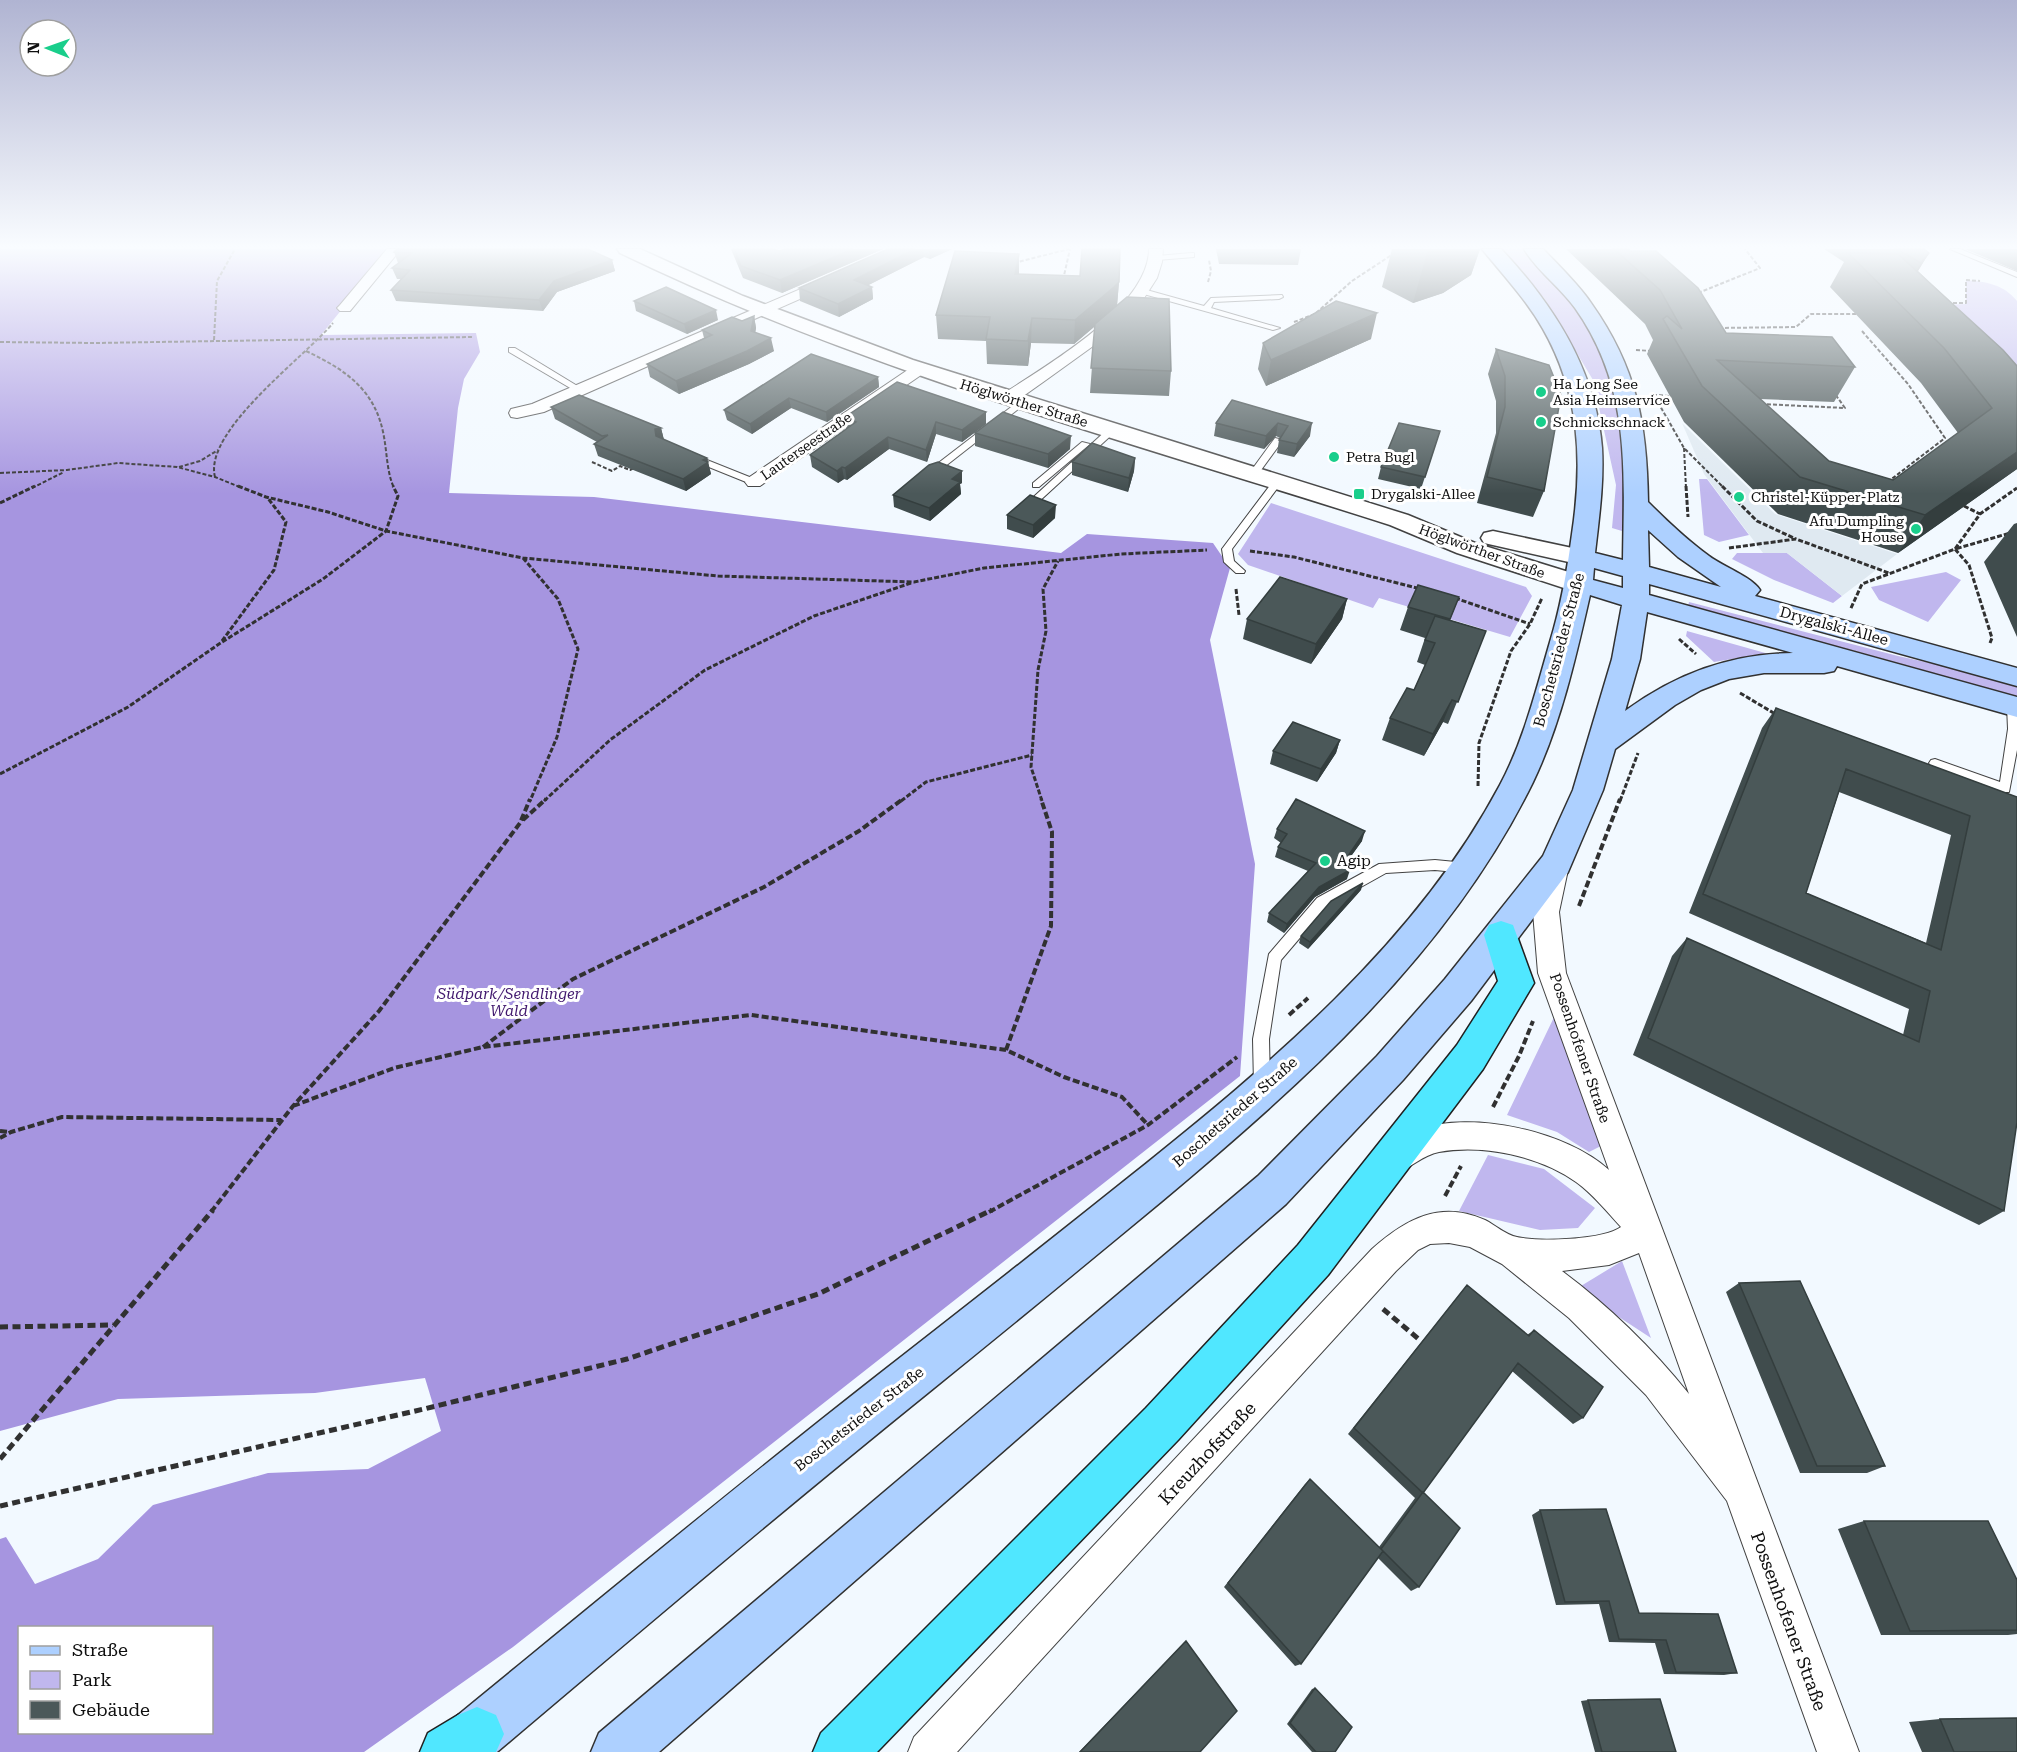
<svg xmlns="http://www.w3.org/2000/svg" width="2017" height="1752" viewBox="0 0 2017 1752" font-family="'Roboto Serif',serif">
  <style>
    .green { fill: #c0b7ee }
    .forest { fill: #a695e0; fill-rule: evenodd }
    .plaza { fill: #dfe9f1 }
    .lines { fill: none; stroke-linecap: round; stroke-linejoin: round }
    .service-casing { stroke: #424242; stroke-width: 2 }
    .minor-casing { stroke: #424242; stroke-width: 2 }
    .tertiary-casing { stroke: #424242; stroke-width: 3 }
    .secondary-casing { stroke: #313131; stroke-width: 3 }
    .motorway-casing { stroke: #202020; stroke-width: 3 }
    .path-far3 { stroke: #313131; stroke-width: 2; stroke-dasharray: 4 2; stroke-linecap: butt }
    .path-far2 { stroke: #313131; stroke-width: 3; stroke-dasharray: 5 2; stroke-linecap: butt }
    .path-far1 { stroke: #313131; stroke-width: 4; stroke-dasharray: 7 3; stroke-linecap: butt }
    .path { stroke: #313131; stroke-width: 5; stroke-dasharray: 8 4.5; stroke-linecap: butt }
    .service { fill: #fff; fill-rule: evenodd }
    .minor { fill: #fff; fill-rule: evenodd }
    .tertiary { fill: #fff; fill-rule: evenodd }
    .secondary { fill: #add0ff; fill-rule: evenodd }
    .motorway { fill: #50e7ff; fill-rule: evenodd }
    .wall { fill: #404c4d; fill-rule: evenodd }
    .shaded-wall { fill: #343e3e }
    .building { fill: #4b5859; stroke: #343e3e; stroke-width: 1.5; fill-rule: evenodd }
    .poi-dot { fill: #19ce8b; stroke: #fff; stroke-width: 2 }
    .labels { text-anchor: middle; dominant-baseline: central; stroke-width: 6; stroke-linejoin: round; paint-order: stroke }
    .far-poi-label { font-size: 14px; fill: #0f0f0f; stroke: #fff; text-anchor: start }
    .far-street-label { font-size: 14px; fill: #0f0f0f; stroke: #fff }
    .street-label { font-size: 15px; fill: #0f0f0f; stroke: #fff }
    .poi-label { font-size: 15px; fill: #0f0f0f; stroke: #fff; text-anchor: start }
    .park-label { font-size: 15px; font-style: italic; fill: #41186e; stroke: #fff }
    .near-street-label { font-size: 18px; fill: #0f0f0f; stroke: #fff }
  </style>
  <rect width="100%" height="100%" fill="#f2f9ff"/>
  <path class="green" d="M1501 249H1523L1558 286 1596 340 1622 422 1625 487 1622 531 1612 528 1616 485 1593 380 1544 298Z
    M1966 280C1987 282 2003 284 2017 301V411L1946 305 1966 304Z
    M1699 479H1707L1749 535 1719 542 1704 535Z
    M1271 503 1526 587 1532 596 1510 637 1379 598 1373 608 1248 565 1238 554Z
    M1737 553H1787L1842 596 1833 603 1774 580 1732 559Z
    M1946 572 1961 580 1928 622 1879 600 1871 587Z
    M1689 602 1898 656 1980 674 2017 686V697L1859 652 1688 607Z
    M1687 631 1776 656 1744 657 1714 662 1686 636Z
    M1557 1011 1605 1144 1589 1152 1557 1132 1507 1115Z
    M1488 1155 1544 1169 1595 1208 1578 1228 1540 1230 1459 1211Z
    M1622 1261 1651 1338 1576 1289Z"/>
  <path class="forest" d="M0 249H391L321 335 476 333 480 352 464 379 458 408 449 493 594 497 1061 553 1087 534 1213 543 1230 568 1210 640 1255 864 1240 1076 513 1647 364 1752H0V1539L6 1537 35 1584 98 1559 153 1505 268 1473 368 1469 441 1431 425 1378 315 1393 118 1399 0 1431ZM20 1628H212V1732H20Z"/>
  <path class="plaza" d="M1682 423 1775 514 1897 554 1842 596 1787 553H1763L1704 474Z"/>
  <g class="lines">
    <defs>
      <path id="service" d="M1950 249H1960L2017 272V277Z
        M1191 253H1194V257L1157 260 1153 258 1157 256Z
        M1143 289 1204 306 1211 298 1282 295 1283 297 1279 299 1214 302 1211 308 1280 328 1273 330 1140 293 1139 291Z
        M509 348H515L584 390 577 392 509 352Z
        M1019 401 1026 403 934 475H928V471Z
        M1109 428 1117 430 1034 506H1028V502Z
        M1275 438 1283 440 1256 477H1250L1248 475Z
        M1082 442 1090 444 1039 487H1033V483Z
        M692 454 757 480 759 482 751 484 689 459 687 457Z
        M1277 479 1282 482 1232 549 1234 561 1245 571 1244 573H1236L1224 562 1222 549 1274 480Z
        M2013 702 2017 703V750L2009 792H2001L1931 766 1929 763 1931 760 1935 759 2000 782 2008 729 2007 706Z
        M1435 860 1466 863 1471 864 1473 868 1471 872 1466 873 1435 870 1386 873 1327 906 1281 960 1269 1039 1270 1085 1267 1090 1262 1092 1257 1090 1254 1085 1253 1039 1269 954 1317 898 1379 864Z"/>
      <path id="minor" d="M387 249H401L350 311H340L337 308 340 305Z
        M1149 249H1163L1162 262 1157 278 1139 306 1096 344 1046 380 1015 402H1003L1001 398 1003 394C1047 365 1149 307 1149 249Z
        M831 276 838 280 836 283 544 412 517 418 511 417 509 413 511 409 532 404Z
        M918 365 924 367 926 370 924 373 760 486H748L745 482 748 478 912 367Z
        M1556 855 1565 858 1569 865 1559 912 1566 973 1859 1752H1817L1727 1501 1646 1395 1569 1318 1502 1264 1470 1247 1449 1243 1430 1244 1418 1250 1396 1271 957 1752H908L914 1737 1372 1249C1406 1219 1440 1200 1485 1220 1495 1225 1506 1235 1517 1237 1539 1242 1603 1240 1621 1227 1607 1212 1593 1194 1576 1182 1540 1156 1483 1144 1439 1152 1423 1155 1412 1167 1398 1172L1387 1168 1383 1158C1389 1144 1403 1136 1417 1130 1472 1110 1566 1131 1609 1170L1538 973 1533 912 1543 865 1547 858ZM1639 1253 1689 1394C1653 1349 1609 1306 1562 1271L1609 1265Z"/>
      <path id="tertiary" d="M617 249H640L743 296 913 360 1408 515 1475 543 1588 578 1592 584 1588 590 1579 592 1570 590 1457 553 1390 525C1131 442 865 372 620 253Z
        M1493 531 1591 552 1595 557 1591 562 1582 565 1484 543 1481 538 1484 533Z"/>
      <path id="secondary" d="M1482 249H1501C1553 304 1596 370 1602 448 1604 483 1599 518 1595 553L1623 560C1624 469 1631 387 1575 308 1560 287 1537 271 1524 249H1543C1559 266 1578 284 1591 303 1637 368 1647 424 1648 502 1667 521 1687 540 1709 556 1722 566 1752 577 1760 590L1755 596 2017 668V686L1649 584V595L2017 697V717L1837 666 1834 671 1824 673H1764L1729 679 1701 690 1675 705 1615 749 1603 790 1568 872 1471 1001 1403 1080 1286 1204 659 1752H591L599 1733 1258 1176 1377 1056 1445 979 1543 856 1573 790 1612 659 1622 605 1590 595C1576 657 1560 726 1533 782 1450 952 1305 1081 1162 1201 1085 1265 1007 1329 929 1392 783 1510 640 1631 497 1752H428L436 1733C584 1612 732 1489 883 1371 965 1307 1047 1243 1128 1178 1268 1066 1415 945 1500 785 1524 740 1536 690 1550 642 1561 606 1567 571 1572 534 1583 461 1580 394 1543 329 1526 299 1503 275 1482 249ZM1648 530 1678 557 1721 587 1649 567ZM1594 568 1623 576V588L1593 580ZM1647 612 1793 653C1729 654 1676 674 1625 711L1640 659Z"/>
      <path id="motorway" d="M1501 921 1513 925 1534 983 1483 1069 1328 1275 1178 1440 877 1752H813L821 1733 1146 1408 1298 1245 1457 1045 1498 981 1484 935 1489 925Z
        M477 1707 496 1715 504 1734 496 1752H420L428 1733 458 1715Z"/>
    </defs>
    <use href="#service" class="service-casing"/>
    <use href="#minor" class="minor-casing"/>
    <use href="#tertiary" class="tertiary-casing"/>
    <use href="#secondary" class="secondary-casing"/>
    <use href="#motorway" class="motorway-casing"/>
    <path class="path-far3" d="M1014 263 1069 249
      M1063 280 1070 249
      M1208 282 1211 271 1209 260
      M1698 293 1760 268 1745 249
      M1947 303H1966V280L1980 281
      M1294 322 1315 314 1352 281 1393 254
      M1719 328 1796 327 1811 314H1859
      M1862 331 1908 384 1945 438 1889 481
      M214 340 217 281 235 249
      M0 342 95 343 472 337
      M1636 350 1652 351
      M306 351C346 370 376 390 384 437 387 453 387 473 394 488
      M1653 395 1670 396
      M1655 397 1684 448 1724 488
      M1761 404 1845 408 1835 394
      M1684 448 1686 488
      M592 462 612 471 620 466 630 470 634 468
      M179 467 200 461 218 450
      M0 473 67 470 118 463 177 467 215 477 242 488
      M215 477C203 431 306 356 333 323
      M32 488 64 472"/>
    <path class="path-far2" d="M238 486 266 497 328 512 386 531 523 558 718 576 914 582 984 568 1121 554 1207 550
      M1686 486 1688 517
      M1722 486 1757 521 1796 539
      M0 503 35 486
      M1964 506 1980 514
      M1729 548 1796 539 1889 573
      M1250 551 1294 557 1421 589
      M523 558 558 599 578 649 557 737 530 801
      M1236 589 1239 615
      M1455 598 1530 624
      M1851 608 1862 584 1955 549 1980 514 2017 488
      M1679 639 1696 654
      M222 641 274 570 286 522 267 497
      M1990 643 1992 638 1969 565 1955 549 2017 531
      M1740 693 1777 715
      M0 774 128 707 219 644 323 579 386 531 398 496 393 486
      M1478 786 1479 743 1511 651 1530 624 1542 598
      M544 801 610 740 705 670 814 616 911 583
      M901 801 926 782 1032 755
      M1042 801 1031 767 1038 670 1046 631 1043 589 1058 561
      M1620 801 1638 753"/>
    <path class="path-far1" d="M523 820 546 799
      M1579 906 1620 799
      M1289 1015 1308 998
      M483 1047 573 979 764 887 859 831 903 799
      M1006 1050 1051 926 1052 832 1041 799
      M293 1106 394 1068 483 1047 751 1015 1006 1050 1064 1077 1122 1097 1148 1125
      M1493 1107 1519 1056 1533 1021
      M0 1131 11 1132
      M0 1138 11 1132 62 1117 281 1120
      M1445 1196 1461 1166
      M211 1212 293 1106 379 1011 520 823 530 799
      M989 1212 1148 1125 1237 1057"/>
    <path class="path" d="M1383 1309 1421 1341
      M0 1327 113 1325
      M0 1459 213 1210
      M0 1506 424 1409 627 1359 818 1294 992 1210"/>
    <use href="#service" class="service"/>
    <use href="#minor" class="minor"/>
    <use href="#tertiary" class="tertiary"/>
    <use href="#secondary" class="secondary"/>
    <use href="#motorway" class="motorway"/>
  </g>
  <path class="wall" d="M731 249H773L779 251 785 249H883L782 293 743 278Z
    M888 249H952L930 259 924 257 868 285 872 287 873 299 839 317 800 301 799 288Z
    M1216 249H1301L1298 265 1219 264Z
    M1392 249H1480L1471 275 1443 293 1413 303 1382 287Z
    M1566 249H1630L1629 251H1628L1726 333 1855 367 1834 402 1760 399 1829 461 1893 480 1958 433 1921 383 1830 287 1844 262 1824 249H1924L1929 253 1918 271 2017 366V469L1898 553 1778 514 1684 422 1647 354 1653 340 1645 324Z
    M1965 249H2017V271Z
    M394 252 612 260 615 271 557 292 543 311 396 301 391 290 401 279H397L392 268 399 263H398Z
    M1019 274 1119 282 1117 305 1171 371 1169 396 1090 393 1095 326 1074 344 1031 343 1028 366 987 364 986 341 938 339 936 315Z
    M634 301 718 320 687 334 636 311Z
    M754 316 756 328 755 333 774 351 749 364 679 394 650 377 647 364 704 338 702 330 742 321Z
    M1371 339 1266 386 1258 369 1263 343Z
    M1496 349 1544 491 1533 517 1477 503 1496 433V401L1488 374Z
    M878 377 879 387 827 422 791 408 752 434 727 420 724 410Z
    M1232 400 1310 436 1294 457 1277 453 1279 440 1280 438 1276 436 1264 449 1214 436 1216 423Z
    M551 407 661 428 664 440 707 458 711 474 686 491 598 456 594 444 597 442 555 419Z
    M845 417 986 424 962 442 936 434 927 462 889 449 847 480 844 479 838 483 812 467 810 455 846 429Z
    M1440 431 1421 489 1378 479 1381 467Z
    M975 433 1070 449 1048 468 975 446Z
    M1135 458 1134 471 1128 492 1072 475V462Z
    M962 471V483L960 484 961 494 930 521 894 507 893 495Z
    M1007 515 1055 518 1033 538 1007 529Z
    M2017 523V637L1984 562 2014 524Z
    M1459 597 1450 620 1486 631 1448 724 1443 722 1424 756 1382 740 1390 718 1414 690 1425 665 1417 662 1425 638 1400 630 1408 607Z
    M1347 599 1342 619 1311 664 1243 639 1247 619Z
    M1776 708 2017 797 2004 1211 1979 1225 1633 1055 1672 956 1687 938 1903 1035 1909 1009 1689 913 1762 728ZM1839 792 1951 835 1926 943 1806 893Z
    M1340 740 1336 753 1317 782 1270 764 1273 751Z
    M1277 829 1362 841 1344 866 1347 879 1315 897 1284 933 1267 922 1269 913 1308 871 1275 857 1278 847 1281 843 1274 838Z
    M1361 890 1308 949 1299 943 1301 936Z
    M1739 1283 1885 1466 1867 1473H1800L1726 1292Z
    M1467 1285 1527 1335 1534 1330 1583 1418 1573 1424 1512 1371 1423 1493 1419 1587 1411 1591 1378 1558 1301 1664 1295 1666 1224 1587 1305 1484 1310 1479 1379 1547 1415 1498 1348 1434Z
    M1540 1510 1639 1613 1737 1673 1724 1675 1664 1674 1655 1643 1609 1642 1599 1604 1556 1605 1532 1515Z
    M1864 1521 2017 1580V1634L2008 1635H1881L1838 1529Z
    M1186 1641 1200 1752H1079L1183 1644Z
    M1315 1688 1335 1752H1312L1287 1724 1312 1689Z
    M1588 1700 1676 1752H1595L1581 1701Z
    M1940 1719 2017 1752H1922L1909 1722Z"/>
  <path class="shaded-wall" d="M853 249H883L782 293 780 280Z
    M915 249H923L924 257 855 292 854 280Z
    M929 249H952L930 259Z
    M1428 249H1480L1471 275 1443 293 1413 303Z
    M1929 253 1908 287 1900 297 1921 263Z
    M1019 254V277L1015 274Z
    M612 260 615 271 557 292 543 311 539 300 554 281Z
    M1119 282 1117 306 1113 311 1074 344 1075 320Z
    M872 287 873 299 839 317 838 304Z
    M716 310 718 320 687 334 684 324Z
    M1377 313 1371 339 1266 386 1271 360Z
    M754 316 756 328 753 344 751 331Z
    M1032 318 1031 343 1028 366V341Z
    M771 338 774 351 749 364 679 394 676 381Z
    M878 377 879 387 827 422 826 412Z
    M789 398 791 408 752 434 750 424Z
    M986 412V424L962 442V430Z
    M936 422V434L927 462 926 450Z
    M1278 423 1276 436 1264 449 1266 436Z
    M1312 423 1310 436 1294 457 1297 444Z
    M661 428 664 440 656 436 655 429Z
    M1071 436 1070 449 1048 468V454Z
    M888 437 889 449 847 480 845 468Z
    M2017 452V469L1898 553 1925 515Z
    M707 458 711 474 686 491 683 479Z
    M1135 458 1134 471 1128 492 1129 478Z
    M842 467 844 479 838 483 837 471Z
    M962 471V483L960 484 961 494 930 521 929 508 952 479Z
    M1056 505 1055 518 1033 538V525Z
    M1347 599 1342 619 1311 664 1316 644Z
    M1452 700 1443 722 1424 756 1433 734Z
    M1340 740 1336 753 1317 782 1321 769Z
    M1365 831 1362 841 1338 874 1342 865Z
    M1350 870 1347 879 1315 897 1284 933 1287 924 1319 887Z
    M1363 883 1361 890 1308 949 1310 942Z"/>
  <path class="building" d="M397 249H588L612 260 554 281 539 300 391 290 410 270 392 268 412 253 394 252Z
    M734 249H773L779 251 785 249H853L780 280 741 266Z
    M888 249H915L854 280 872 287 838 304 799 288Z
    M1082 249H1120L1119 282 1114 287 1075 320 1032 318 1028 341 986 339 990 317 936 315 955 251 1019 254 1015 274 1080 276Z
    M1614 249H1628V251H1656L1698 288 1726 333 1832 337 1855 367 1717 360 1829 461 1893 480 1992 408 1944 348 1848 253 1898 254 2003 350 2017 366V452L1925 515 1800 477 1702 386 1663 319 1667 316 1682 329 1660 290Z
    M1897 249H1924L1929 253 1921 263Z
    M666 287 716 310 684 324 634 301Z
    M1127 297 1169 299 1171 371 1091 368 1095 324Z
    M1336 301 1377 313 1271 360 1263 343Z
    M754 316 751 331 771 338 747 351 676 381 647 364 712 335 702 330 732 317 742 321Z
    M1496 349 1549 365 1561 395 1544 491 1487 477 1505 407V376Z
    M811 354 878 377 826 412 789 398 750 424 724 410Z
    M897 382 986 412 962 430 936 422 926 450 888 437 845 468 842 467 837 471 810 455 856 422 845 417Z
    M579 395 661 428 655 429 656 436 707 458 703 460 708 462 683 479 594 444 608 435 602 436 551 407Z
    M1232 400 1312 423 1297 444 1279 440 1288 426 1278 423 1266 436 1216 423Z
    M1003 412 1071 436 1048 454 975 433Z
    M1399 423 1440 431 1425 477 1381 467Z
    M1092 443 1135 458 1129 478 1072 462Z
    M938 462 962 471 952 479 960 482 929 508 893 495 929 465Z
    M1030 495 1056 505 1033 525 1007 515Z
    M1280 577 1347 599 1316 644 1247 619Z
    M1418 585 1459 597 1450 619 1408 607Z
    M1435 616 1486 631 1458 702 1452 700 1433 734 1390 718 1407 688 1414 690 1435 643 1425 640Z
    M1776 708 2017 797V1122L2004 1211 1648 1038 1687 938 1919 1042 1930 991 1703 894ZM1846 769 1970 816 1941 950 1806 893Z
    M1293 722 1340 740 1321 769 1273 751Z
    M1296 799 1365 831 1342 865 1350 870 1319 887 1287 924 1269 913 1316 863 1278 847 1287 834 1277 829Z
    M1363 883 1310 942 1301 936 1331 901Z
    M1800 1281 1885 1466H1817L1739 1283Z
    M1467 1285 1529 1336 1534 1330 1603 1387 1583 1418 1518 1363 1423 1493 1354 1428Z
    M1310 1479 1383 1551 1301 1664 1228 1583Z
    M1423 1492 1460 1528 1419 1587 1381 1549Z
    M1606 1509 1639 1613 1718 1614 1737 1673 1676 1672 1666 1640 1619 1639 1609 1601 1565 1602 1540 1510Z
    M1864 1521H1988L2017 1580V1630L1910 1631Z
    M1186 1641 1237 1711 1200 1752H1080Z
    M1315 1688 1352 1727 1335 1752H1316L1290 1723Z
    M1660 1699 1676 1752H1602L1588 1700Z
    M2017 1718V1752H1954L1940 1719Z"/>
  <linearGradient id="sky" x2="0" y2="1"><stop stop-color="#b0b4d2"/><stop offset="0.5" stop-color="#f9fcff"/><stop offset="1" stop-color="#f9fcff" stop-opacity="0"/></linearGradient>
  <rect width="2017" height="494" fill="url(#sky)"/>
  <g class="poi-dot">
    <circle cx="1541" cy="392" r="6"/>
    <circle cx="1541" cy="422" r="6"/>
    <circle cx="1334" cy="457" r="6"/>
    <rect x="1353" y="488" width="12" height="12" rx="3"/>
    <circle cx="1739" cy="497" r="6"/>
    <circle cx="1916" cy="529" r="6"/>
    <circle cx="1325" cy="861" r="6"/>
  </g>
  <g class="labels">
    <g class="far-poi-label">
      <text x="1553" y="384">Ha Long See<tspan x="1553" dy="16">Asia Heimservice</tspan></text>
      <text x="1553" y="422">Schnickschnack</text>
      <text x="1346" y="457">Petra Bugl</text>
      <text x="1371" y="494">Drygalski-Allee</text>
      <text x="1751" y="497">Christel-Küpper-Platz</text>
      <text x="1904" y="521" text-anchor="end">Afu Dumpling<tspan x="1904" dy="16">House</tspan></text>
    </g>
    <g class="far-street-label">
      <text transform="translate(1024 403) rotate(17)">Höglwörther Straße</text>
      <text transform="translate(806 446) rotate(-35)">Lauterseestraße</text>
      <text transform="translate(1482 551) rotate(20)">Höglwörther Straße</text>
    </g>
    <g class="street-label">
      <text transform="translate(1834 626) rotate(15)">Drygalski-Allee</text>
      <text transform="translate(1559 650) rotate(-75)">Boschetsrieder Straße</text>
      <text transform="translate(1580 1048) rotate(71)">Possenhofener Straße</text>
      <text transform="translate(1235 1112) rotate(-41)">Boschetsrieder Straße</text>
      <text transform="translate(859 1419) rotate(-38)">Boschetsrieder Straße</text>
    </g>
    <g class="poi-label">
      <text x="1337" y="861">Agip</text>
    </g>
    <g class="park-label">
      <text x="509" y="994">Südpark/Sendlinger<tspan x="509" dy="17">Wald</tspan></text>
    </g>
    <g class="near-street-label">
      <text transform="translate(1207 1453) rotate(-47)">Kreuzhofstraße</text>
      <text transform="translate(1789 1621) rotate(70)">Possenhofener Straße</text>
    </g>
  </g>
  <rect x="18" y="1626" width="195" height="108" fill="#ffffff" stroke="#9f9f9f" stroke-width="1.5"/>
  <rect x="30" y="1646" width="30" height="9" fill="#add0ff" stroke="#9f9f9f" stroke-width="1.5"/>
  <text x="72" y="1656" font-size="18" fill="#0f0f0f">Straße</text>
  <rect x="30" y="1671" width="30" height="18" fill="#c0b7ee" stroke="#9f9f9f" stroke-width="1.5"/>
  <text x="72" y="1686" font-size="18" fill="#0f0f0f">Park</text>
  <rect x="30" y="1701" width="30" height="18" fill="#4b5859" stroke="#9f9f9f" stroke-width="1.5"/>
  <text x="72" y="1716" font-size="18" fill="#0f0f0f">Gebäude</text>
  <g transform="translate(48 48) rotate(271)"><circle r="28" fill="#ffffff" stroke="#9f9f9f" stroke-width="1.5"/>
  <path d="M0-4.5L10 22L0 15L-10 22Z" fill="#19ce8b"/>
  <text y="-9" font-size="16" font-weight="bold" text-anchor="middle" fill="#0f0f0f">N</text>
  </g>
</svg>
